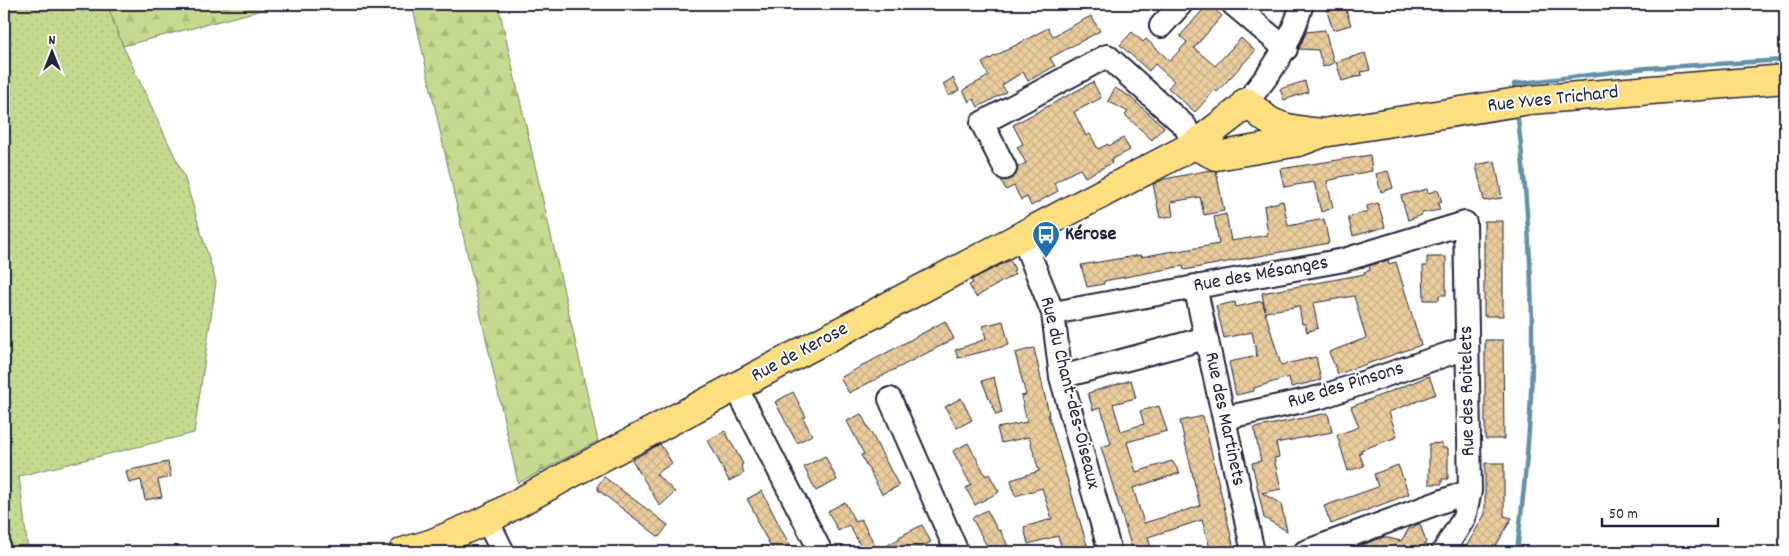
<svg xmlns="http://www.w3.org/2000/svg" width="1789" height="556" viewBox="0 0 1789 556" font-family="Dekko,sans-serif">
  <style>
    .grass { fill: url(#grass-dots); stroke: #747e65 }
    .forest { fill: url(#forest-firs); stroke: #747e65 }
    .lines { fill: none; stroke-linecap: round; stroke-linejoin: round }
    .stream { stroke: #6390a7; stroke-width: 4.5 }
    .building { fill: url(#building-cross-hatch); stroke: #22223b }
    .minor-casing { stroke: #22223b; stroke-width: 26 }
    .major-casing { stroke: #22223b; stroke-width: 31 }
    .minor { stroke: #fff; stroke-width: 22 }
    .major { stroke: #fddf80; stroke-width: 28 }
    .labels { text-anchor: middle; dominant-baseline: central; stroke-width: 4; stroke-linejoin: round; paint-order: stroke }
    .street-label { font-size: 20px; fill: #22223b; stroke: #fff }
    .poi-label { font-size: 20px; font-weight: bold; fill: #22223b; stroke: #fff; text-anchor: start }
  </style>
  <defs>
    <pattern id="grass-dots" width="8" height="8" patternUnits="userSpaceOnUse" patternTransform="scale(1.25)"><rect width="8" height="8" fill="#c5da8f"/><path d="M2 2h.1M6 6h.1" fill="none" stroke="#a9bb7c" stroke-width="1.8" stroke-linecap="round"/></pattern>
    <pattern id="forest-firs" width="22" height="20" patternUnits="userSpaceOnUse" patternTransform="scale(1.25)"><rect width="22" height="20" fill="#c5da8f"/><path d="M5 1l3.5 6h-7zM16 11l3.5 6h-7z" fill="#a9bb7c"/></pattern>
    <pattern id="building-cross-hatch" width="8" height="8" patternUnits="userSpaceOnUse" patternTransform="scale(1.25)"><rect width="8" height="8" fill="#eacc9d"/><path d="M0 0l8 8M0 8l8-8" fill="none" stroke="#c8af88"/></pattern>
  </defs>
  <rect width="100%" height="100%" fill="#fff"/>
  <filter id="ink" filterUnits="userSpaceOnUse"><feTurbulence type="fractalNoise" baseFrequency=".02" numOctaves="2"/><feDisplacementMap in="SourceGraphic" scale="10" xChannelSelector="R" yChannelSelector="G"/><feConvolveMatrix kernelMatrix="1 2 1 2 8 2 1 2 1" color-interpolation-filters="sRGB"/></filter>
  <g filter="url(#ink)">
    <path class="grass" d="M4 4H107L123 46 184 176 216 282 194 433 19 476 28 552H4Z"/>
    <path class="forest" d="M107 4H285L123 46Z
      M412 4H498L598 441 518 483Z"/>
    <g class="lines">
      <path class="stream" d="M1515 92 1514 84 1647 68 1785 60
        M1517 110C1527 194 1533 279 1532 363 1531 427 1524 489 1517 552"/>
    </g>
    <path class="building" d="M1208 4 1222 16 1194 48 1215 66 1241 38 1255 51 1217 92 1215 90 1195 112 1168 88 1174 81 1155 64 1149 71 1120 45 1132 32 1143 42 1146 39 1170 61 1187 42 1180 36Z
      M1333 4H1344L1351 25 1333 30 1325 6Z
      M1091 16 1100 31 1050 58 1055 66 1028 81 1023 72 1002 85 1006 92 978 107 974 99 969 102 963 90 989 76 982 63 1048 28 1053 36Z
      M1325 30 1334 63 1323 67 1318 50 1299 49 1306 32Z
      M1365 53 1370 70 1361 72 1362 75 1342 81 1336 62Z
      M953 78 959 90 949 96 943 84Z
      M1305 81 1308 92 1284 100 1280 89Z
      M1093 82 1101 98 1074 112 1086 136 1090 134 1098 149 1108 144 1109 146 1123 138 1130 150 1111 160 1112 163 1085 177 1080 169 1075 171 1054 183 1058 191 1031 206 1027 197 1021 200 1014 186 1006 190 1001 180 1005 181 1011 179 1016 175 1018 167 1026 163 1017 147 1023 144 1013 125Z
      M1115 88 1129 96 1164 127 1152 140 1125 115 1128 112 1108 101Z
      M1370 155 1372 171 1339 177V178L1327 181 1333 208 1321 212 1314 182 1284 187 1280 169Z
      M1495 161 1502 198 1484 201 1476 165Z
      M1210 170 1216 171 1224 211 1204 215 1200 197 1171 202 1173 216 1160 218 1153 184 1165 179Z
      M1388 171 1393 188 1381 192 1376 174Z
      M1427 189 1428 193 1438 190 1442 202 1438 203 1440 210 1422 213V215L1408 220 1401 196Z
      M1283 201 1288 226 1324 219 1329 243 1184 270 1183 266 1104 281V284L1087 287 1081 265 1141 255V257L1173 251V252L1219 244 1214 217 1226 214 1231 241 1268 235 1264 206Z
      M1378 203 1385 227 1353 236 1348 217 1368 212 1367 206Z
      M1484 221H1503V316H1484Z
      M1427 257H1446V295H1439V300H1424L1423 266H1427Z
      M1010 260 1015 270 1013 271 1015 274 976 297 969 285 973 283 971 280Z
      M1388 260 1389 264 1396 262 1421 345 1338 374 1329 352 1366 338 1354 296 1313 303 1318 328 1307 332 1305 324H1302L1299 306 1265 312 1281 365 1316 357 1321 380 1291 387 1289 377 1254 388V391L1236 395 1229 362 1257 356 1252 332 1224 338 1216 306 1235 302 1236 307 1262 301 1265 310 1262 293 1365 274 1364 272 1370 270 1369 266Z
      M945 321 954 339 849 393 840 378Z
      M1003 321 1009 345 958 358 955 350 986 339 983 326Z
      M1485 340H1503L1504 439H1485Z
      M1034 348 1049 414H1048L1089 552H1063L1058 536 1028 544 1024 527 1052 519 1042 488 1015 496 1011 480 1039 471 1029 437 1001 443 997 428 1027 422 1021 396 1026 395 1015 353Z
      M1429 376 1436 394 1389 412 1397 437 1361 450 1362 452 1359 453 1364 466 1348 471 1337 435 1359 427 1351 407Z
      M994 377 1002 413 996 415 982 381Z
      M1131 380 1136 398 1113 404 1121 431 1144 424 1140 411 1159 406 1167 431 1127 442 1136 472 1172 461 1180 473 1133 488 1144 523 1200 506 1180 421 1203 416 1234 549 1215 552 1214 547 1210 548 1202 520 1148 537 1152 552H1133L1101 447 1111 444 1101 408 1093 410 1088 393Z
      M793 392 806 417 803 418 812 435 797 443 775 402Z
      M961 398 972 420 957 428 945 407Z
      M1328 413 1332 432 1276 443 1279 457 1274 458 1281 489 1262 493 1281 504 1287 531 1264 518 1252 463 1261 461 1254 428Z
      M861 414 899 486 882 494 861 455 864 454 847 421Z
      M725 431 743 464 741 465 744 473 729 481 708 440Z
      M968 443 986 476 989 474 999 492 975 505 966 488 971 485 953 451Z
      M1442 443V448H1448V479H1442V484H1429V444Z
      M660 444 672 463 656 474 675 492 660 506 632 460Z
      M825 456 837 480 816 491 804 467Z
      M168 462 171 477 158 480 162 497 145 500 141 480 129 483 126 471Z
      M1485 463H1504V516L1512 518 1494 549 1489 546 1485 552H1463L1485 514Z
      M1398 465 1409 494 1331 524 1324 506 1378 487 1374 474Z
      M604 477 668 525 659 537 598 490V485Z
      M762 491 783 533 794 552H774L756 520 758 519 747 499Z
      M845 502 855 522 861 519 878 551 900 538 899 537 922 525 931 542 912 552H864L849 525 838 531 828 511Z
      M987 510 998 531 1000 530 1011 552H990L972 518Z
      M1420 524 1426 542 1421 552H1351L1354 548 1384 537 1401 541 1410 527 1413 529 1415 525Z"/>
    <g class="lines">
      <defs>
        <path id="minor" d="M1233 4 1286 49
          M1161 26 1181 4
          M1246 102C1275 69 1289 46 1302 4
          M1005 168 982 123 1107 56 1185 126 1194 145
          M1022 236 1053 313 1061 377 1110 552
          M1195 286 1253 552
          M1053 313 1344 260 1465 223 1470 491 1464 518 1443 552
          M1061 377 1206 338
          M736 387 821 552
          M890 399 957 552
          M1224 418 1321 397 1466 348
          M487 520 503 552
          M1305 552 1470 491"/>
        <path id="major" d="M1194 145 1216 156 1299 142 1323 133 1530 100 1785 79
          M403 552 433 543 487 520 574 472 1194 145 1241 109 1246 102C1254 108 1261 115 1268 120 1285 130 1304 131 1323 133"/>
      </defs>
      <use href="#minor" class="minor-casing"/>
      <use href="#major" class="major-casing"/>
      <use href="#minor" class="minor"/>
      <use href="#major" class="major"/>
    </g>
  </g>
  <defs>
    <symbol id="bus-pin" viewBox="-11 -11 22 30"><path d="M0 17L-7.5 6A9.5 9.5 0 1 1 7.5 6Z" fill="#1f6fb2" stroke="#fff"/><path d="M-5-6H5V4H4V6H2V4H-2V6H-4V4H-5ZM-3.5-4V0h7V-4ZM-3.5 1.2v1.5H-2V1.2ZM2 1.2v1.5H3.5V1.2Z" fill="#fff"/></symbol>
  </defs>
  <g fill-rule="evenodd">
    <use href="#bus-pin" x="1030" y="219" width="32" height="43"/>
  </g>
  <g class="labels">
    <g class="street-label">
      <text transform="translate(1553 100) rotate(-6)">Rue Yves Trichard</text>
      <text transform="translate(1261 275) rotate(-10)">Rue des Mésanges</text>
      <text transform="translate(800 353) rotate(-28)">Rue de Kerose</text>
      <text transform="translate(1346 386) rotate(-17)">Rue des Pinsons</text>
      <text transform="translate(1468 391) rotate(-91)">Rue des Roitelets</text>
      <text transform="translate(1069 393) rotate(76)">Rue du Chant-des-Oiseaux</text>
      <text transform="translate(1224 419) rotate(78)">Rue des Martinets</text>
    </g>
    <g class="poi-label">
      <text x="1065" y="235">Kérose</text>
    </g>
  </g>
  <rect width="1789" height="556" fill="none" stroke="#fff" stroke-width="20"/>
  <rect x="10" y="10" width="1769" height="536" fill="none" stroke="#22223b" stroke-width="2" filter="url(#ink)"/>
  <g transform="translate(52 52)" stroke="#ffffff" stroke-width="4" paint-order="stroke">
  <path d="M0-4L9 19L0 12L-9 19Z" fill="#22223b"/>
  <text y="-8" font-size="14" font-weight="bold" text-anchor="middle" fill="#22223b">N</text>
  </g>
  <path d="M1602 518v8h116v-8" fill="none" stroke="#22223b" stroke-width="2.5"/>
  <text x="1609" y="518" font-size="15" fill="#22223b" stroke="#ffffff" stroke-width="4" paint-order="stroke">50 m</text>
</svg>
